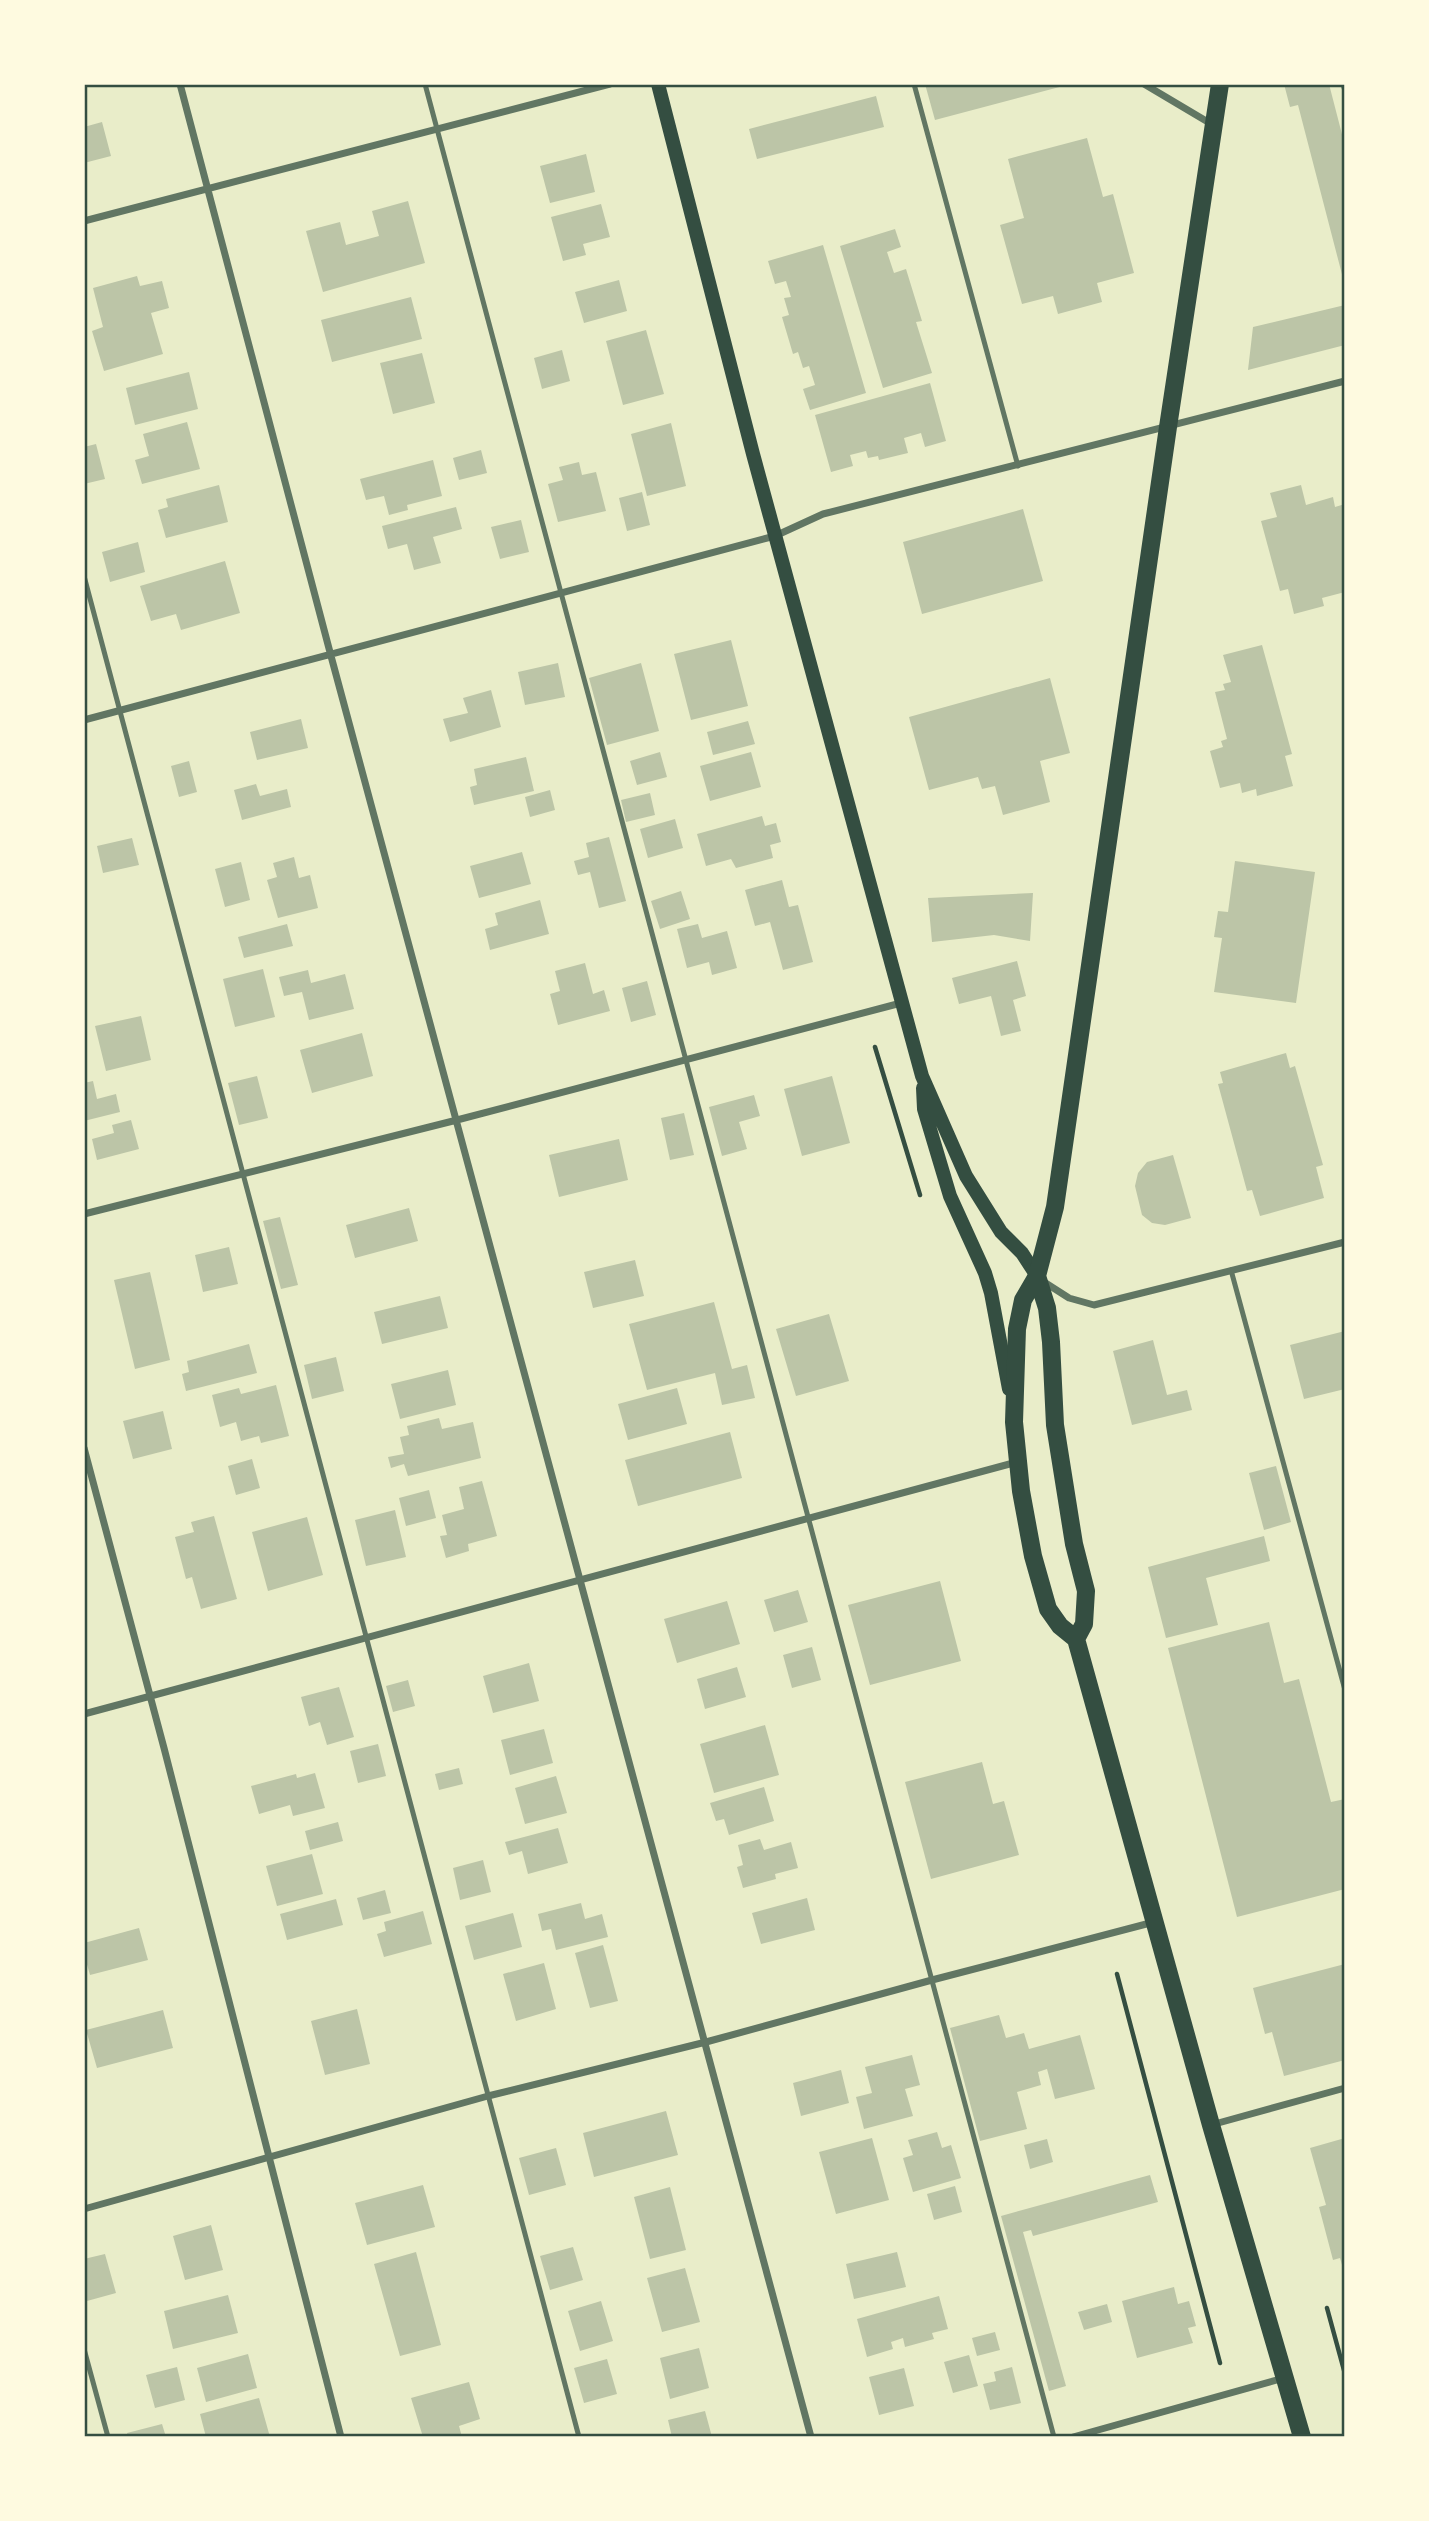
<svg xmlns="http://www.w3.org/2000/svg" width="1429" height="2521" viewBox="0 0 1429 2521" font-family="'Public Sans',sans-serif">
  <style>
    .building { fill: #bcc5a7 }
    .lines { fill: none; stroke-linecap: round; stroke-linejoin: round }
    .path { stroke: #344e41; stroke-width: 4.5 }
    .service { stroke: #617663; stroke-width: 5 }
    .minor { stroke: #617663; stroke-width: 7 }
    .secondary { stroke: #344e41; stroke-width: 14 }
    .primary { stroke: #344e41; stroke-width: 18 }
    .neatline { fill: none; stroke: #344e41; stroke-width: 2.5 }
  </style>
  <rect width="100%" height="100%" fill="#e9edc9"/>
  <path class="building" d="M925 84H1067V85L935 120Z
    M1284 84H1329L1345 146V286L1298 105 1290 107Z
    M876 96 884 127 757 159 749 129Z
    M102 122 111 156 84 163V127Z
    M1087 138 1103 197 1113 194 1134 273 1097 283 1102 302 1058 314 1053 296 1022 304 1000 225 1024 218 1008 159Z
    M586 154 595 192 550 203 540 166Z
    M408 201 425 263 323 292 306 231 340 222 346 245 379 236 372 211Z
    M601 204 610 237 583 244 586 255 563 261 551 217Z
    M895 229 901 247 887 252 894 273 906 269 922 321 916 322 932 373 883 388 840 246Z
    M823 245 866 393 810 410 803 389 815 385 809 366 803 368 798 352 793 354 782 317 789 315 784 298 791 297 786 281 775 284 768 261Z
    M137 276 140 286 162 281 169 308 151 313 163 354 104 371 92 331 103 327 93 288Z
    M619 280 627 311 584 323 575 292Z
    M411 297 422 339 332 362 321 320Z
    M1345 305V345L1248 370 1253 327Z
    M646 330 664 394 623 405 606 341Z
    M562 350 570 381 542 389 534 358Z
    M422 353 435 403 393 414 380 363Z
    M189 372 198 409 135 425 126 388Z
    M930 383 946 441 925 447 921 433 904 438 908 453 879 460 878 456 868 458 866 451 850 455 853 466 831 472 815 415Z
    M187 422 200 469 142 484 135 460 149 456 143 434Z
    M671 423 686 486 647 496 631 434Z
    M96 444 105 479 84 484V447Z
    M481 450 487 473 459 480 453 458Z
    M433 460 442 496 407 505 408 510 389 515 384 496 366 500 360 479Z
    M579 462 582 475 596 472 606 511 558 522 548 484 563 480 559 467Z
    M219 485 228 522 166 538 158 510 168 507 166 499Z
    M1301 485 1306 505 1333 497 1335 507 1345 504V592L1322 598 1324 606 1294 614 1288 589 1280 591 1261 521 1277 517 1270 493Z
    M642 492 650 525 627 531 619 498Z
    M456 507 462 529 433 537 441 563 414 570 407 544 388 549 382 526Z
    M1023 509 1043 581 922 614 903 542Z
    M521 520 529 552 500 559 491 527Z
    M138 542 145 572 110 582 102 552Z
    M225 561 240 613 181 630 176 614 151 621 140 586Z
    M731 640 748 706 691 720 674 654Z
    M1262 645 1292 754 1285 756 1293 786 1257 796 1256 789 1242 793 1240 783 1220 788 1210 751 1223 747 1221 741 1227 739 1215 692 1225 690 1223 684 1231 682 1223 655Z
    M558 663 565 697 525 705 518 672Z
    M641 663 659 731 607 745 589 678Z
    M1050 678 1070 753 1040 761 1050 802 1003 815 995 786 982 789 978 777 929 790 909 717Z
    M491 690 501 727 450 742 443 719 468 713 463 698Z
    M301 719 308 748 257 760 250 732Z
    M748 721 755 744 713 755 707 732Z
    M660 752 667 777 637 785 630 761Z
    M751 752 761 787 710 801 700 766Z
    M526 757 534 791 474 805 470 787 477 785 474 769Z
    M189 761 197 792 179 797 171 766Z
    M256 784 260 796 287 789 291 807 242 820 234 790Z
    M550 790 555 810 530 817 525 797Z
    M650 793 655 815 626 822 621 800Z
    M762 816 765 826 776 823 781 842 770 845 773 858 736 868 731 859 706 866 697 834Z
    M675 819 683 848 648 858 640 829Z
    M609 837 626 901 599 908 590 872 578 875 574 861 589 857 586 843Z
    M132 838 139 865 103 873 97 846Z
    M522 852 531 884 479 898 470 866Z
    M294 857 299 878 310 875 318 908 278 918 267 880 277 877 273 863Z
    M1235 861 1315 872 1296 1003 1214 992 1222 938 1214 937 1218 911 1228 912Z
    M241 862 250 900 225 907 215 869Z
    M782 880 789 907 798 905 813 962 783 970 770 922 755 926 745 890Z
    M681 891 690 919 660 929 651 901Z
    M1033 893 1030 941 994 935 932 942 928 898Z
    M540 900 549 934 490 950 485 929 498 925 495 913Z
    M287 924 293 946 244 958 238 937Z
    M698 924 702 938 727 931 737 968 712 975 709 962 687 968 677 929Z
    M1017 961 1026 996 1013 1000 1021 1031 1001 1036 991 996 959 1004 952 978Z
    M585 963 593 994 604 990 610 1011 558 1025 550 994 560 991 555 971Z
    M263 969 275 1017 235 1027 223 979Z
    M308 970 311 983 345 974 354 1009 309 1020 302 992 284 996 279 977Z
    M647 981 656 1015 631 1022 622 988Z
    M141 1016 151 1060 106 1071 95 1026Z
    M362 1033 373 1076 312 1093 300 1050Z
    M1286 1053 1290 1068 1295 1066 1323 1165 1316 1167 1324 1198 1260 1216 1252 1190 1247 1191 1218 1084 1223 1083 1220 1072Z
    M257 1076 268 1118 239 1125 228 1083Z
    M832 1076 850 1143 802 1156 784 1089Z
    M93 1081 97 1099 116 1094 120 1112 84 1121V1083Z
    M754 1095 760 1116 739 1122 747 1149 722 1156 709 1107Z
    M684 1113 694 1155 670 1160 661 1118Z
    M131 1120 139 1149 97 1160 92 1139 114 1133 112 1125Z
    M619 1139 628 1180 559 1197 549 1155Z
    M1173 1155 1191 1218 1165 1225 1152 1223 1142 1215 1135 1186 1138 1173 1147 1162Z
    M409 1208 418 1241 355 1258 346 1225Z
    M280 1217 298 1285 281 1289 263 1221Z
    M229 1247 238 1284 203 1292 195 1255Z
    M635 1260 644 1296 593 1308 584 1272Z
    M150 1272 170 1360 135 1369 114 1280Z
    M440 1296 448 1328 382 1344 374 1312Z
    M714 1302 732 1369 747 1365 755 1398 722 1405 715 1373 647 1390 629 1324Z
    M829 1314 849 1381 796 1396 776 1329Z
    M1345 1331V1389L1304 1399 1290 1345Z
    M1153 1340 1167 1395 1187 1390 1192 1410 1132 1425 1113 1351Z
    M249 1344 257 1373 186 1391 182 1374 189 1372 187 1361Z
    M336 1357 344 1391 312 1399 304 1365Z
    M448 1370 456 1405 400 1419 391 1384Z
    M276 1385 289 1436 261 1443 259 1436 241 1441 236 1422 220 1427 212 1395 239 1388 241 1394Z
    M677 1388 687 1424 628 1440 618 1404Z
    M163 1411 172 1449 133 1459 123 1421Z
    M439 1418 442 1429 473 1422 481 1458 408 1476 404 1464 391 1468 388 1457 404 1454 400 1437 409 1435 407 1426Z
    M730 1432 742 1478 638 1506 625 1460Z
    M252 1459 260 1488 236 1495 228 1466Z
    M1276 1466 1291 1522 1264 1530 1249 1473Z
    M482 1481 497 1536 468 1544 469 1551 446 1558 440 1536 447 1535 442 1515 464 1509 459 1487Z
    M429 1490 436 1518 406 1526 399 1498Z
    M395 1510 406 1557 366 1566 355 1520Z
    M214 1516 237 1599 201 1609 192 1577 186 1579 175 1537 194 1532 191 1522Z
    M307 1517 323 1575 268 1591 252 1532Z
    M1264 1536 1270 1561 1206 1578 1218 1625 1166 1638 1148 1567Z
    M940 1581 961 1661 870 1685 848 1605Z
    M798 1590 808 1622 774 1632 764 1600Z
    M727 1601 740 1644 677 1663 664 1619Z
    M1269 1622 1284 1683 1299 1679 1331 1802 1345 1799V1889L1237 1917 1168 1648Z
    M812 1647 821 1680 792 1688 783 1655Z
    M529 1663 539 1701 493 1713 483 1676Z
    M737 1667 746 1697 705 1709 697 1679Z
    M408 1680 415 1706 393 1712 386 1686Z
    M339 1687 354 1737 327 1745 320 1722 309 1726 301 1697Z
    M765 1725 779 1775 714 1793 700 1744Z
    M544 1729 553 1763 510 1775 501 1740Z
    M378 1744 386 1776 358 1783 350 1751Z
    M982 1762 993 1804 1004 1801 1019 1855 931 1879 905 1782Z
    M459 1768 463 1784 439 1790 435 1774Z
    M315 1773 325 1808 293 1816 290 1805 259 1814 251 1786 296 1774 297 1778Z
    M556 1776 567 1813 525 1824 515 1788Z
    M764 1787 774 1821 729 1835 724 1819 716 1821 710 1803Z
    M338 1822 343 1841 310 1850 305 1831Z
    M558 1828 568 1863 528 1874 522 1851 509 1855 505 1842Z
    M760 1839 764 1850 791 1842 798 1868 775 1874 776 1879 743 1888 737 1867 743 1865 738 1845Z
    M312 1854 323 1894 277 1906 266 1866Z
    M483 1860 491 1892 460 1900 453 1868Z
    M385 1890 391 1913 363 1920 357 1898Z
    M807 1898 815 1930 761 1944 752 1913Z
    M336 1899 343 1925 287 1940 280 1914Z
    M581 1903 585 1919 602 1914 608 1937 556 1950 551 1929 542 1931 538 1914Z
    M423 1911 432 1944 384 1957 377 1934 386 1931 384 1922Z
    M513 1913 522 1947 474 1960 465 1926Z
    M139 1928 148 1960 90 1975 84 1954V1943Z
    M603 1945 618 2001 590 2008 575 1953Z
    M544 1963 556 2009 516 2021 503 1974Z
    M1345 1964V2060L1284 2076 1272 2032 1265 2034 1253 1988Z
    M357 2009 370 2064 325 2075 311 2021Z
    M163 2010 173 2048 97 2068 86 2030Z
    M999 2015 1006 2038 1024 2033 1029 2049 1080 2035 1095 2089 1055 2099 1047 2069 1038 2072 1041 2085 1017 2092 1027 2129 980 2141 950 2028Z
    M912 2055 920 2085 905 2089 913 2116 864 2129 856 2097 872 2093 865 2067Z
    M841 2070 849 2103 801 2116 793 2083Z
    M666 2111 678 2155 594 2177 583 2133Z
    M937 2132 942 2148 951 2145 961 2178 913 2192 903 2158 913 2155 908 2140Z
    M872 2138 889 2200 836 2214 819 2152Z
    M1345 2138V2271L1344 2272 1340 2258 1333 2260 1319 2207 1326 2205 1310 2148Z
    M1047 2139 1053 2162 1030 2169 1024 2145Z
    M556 2148 566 2185 529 2195 519 2158Z
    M1150 2175 1158 2202 1033 2236 1031 2230 1023 2232 1066 2386 1049 2391 1001 2216Z
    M423 2185 435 2227 367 2245 355 2203Z
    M955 2186 962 2212 934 2220 927 2194Z
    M670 2187 686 2250 650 2259 634 2197Z
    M211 2225 223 2270 185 2280 173 2236Z
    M573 2247 583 2280 550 2290 540 2256Z
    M416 2252 441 2345 400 2356 374 2264Z
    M897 2252 906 2287 854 2299 846 2264Z
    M105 2254 116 2293 87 2301 84 2291V2259Z
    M685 2268 700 2322 662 2332 647 2278Z
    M1174 2287 1178 2304 1189 2301 1196 2326 1188 2328 1193 2343 1137 2358 1122 2301Z
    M228 2295 238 2333 173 2349 164 2311Z
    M939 2296 948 2329 932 2333 934 2339 905 2347 903 2338 891 2342 893 2349 867 2357 857 2319Z
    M601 2301 613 2341 580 2351 568 2311Z
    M1107 2304 1112 2322 1084 2330 1078 2312Z
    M995 2332 1000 2350 977 2356 972 2338Z
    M699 2348 709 2388 670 2399 660 2358Z
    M248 2354 257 2388 206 2402 197 2368Z
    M969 2355 978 2386 953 2393 944 2362Z
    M607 2359 617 2394 584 2403 574 2368Z
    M177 2367 185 2400 155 2408 146 2375Z
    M1012 2367 1021 2403 990 2410 983 2384 996 2381 994 2372Z
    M904 2368 914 2406 879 2415 869 2377Z
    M469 2382 480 2419 459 2426 462 2437H423L411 2398Z
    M259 2398 270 2437H206L200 2414Z
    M705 2411 712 2437H672L668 2420Z
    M162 2424 166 2437H128L127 2433Z"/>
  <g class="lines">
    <path class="path" d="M875 1047 920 1195
      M1117 1974 1220 2363
      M1327 2308 1345 2374"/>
    <path class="service" d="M425 84 1054 2437
      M914 84 1018 466
      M1343 84 1345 91
      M84 576 579 2437
      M1231 1270 1345 1690
      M84 2349 108 2437"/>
    <path class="minor" d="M180 84 331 656 811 2437
      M1144 84 1213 125
      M84 221 610 84
      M84 720 775 536 823 514 1345 381
      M84 1214 457 1120 901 1003
      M1044 1282 1069 1298 1094 1305 1345 1242
      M84 1448 164 1748 341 2437
      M84 1714 1017 1462
      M1211 2125 1345 2088
      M84 2209 488 2096 706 2042 932 1980 1154 1922
      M1073 2437 1284 2378"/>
    <path class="secondary" d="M658 84 753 454 922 1076 966 1176 1001 1232 1022 1253 1037 1276
      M923 1088 924 1109 950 1196 985 1273 991 1293 1009 1389"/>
    <path class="primary" d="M1220 84 1168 427 1055 1207 1037 1276 1023 1300 1017 1329 1014 1422 1021 1491 1033 1556 1048 1609 1060 1626 1076 1639 1211 2125 1302 2437
      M1037 1276 1047 1308 1051 1342 1055 1425 1074 1544 1086 1591 1084 1624 1076 1639"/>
  </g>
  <rect width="1429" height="2521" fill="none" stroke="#fefae0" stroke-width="172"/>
  <rect x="86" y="86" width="1257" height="2349" class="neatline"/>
</svg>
